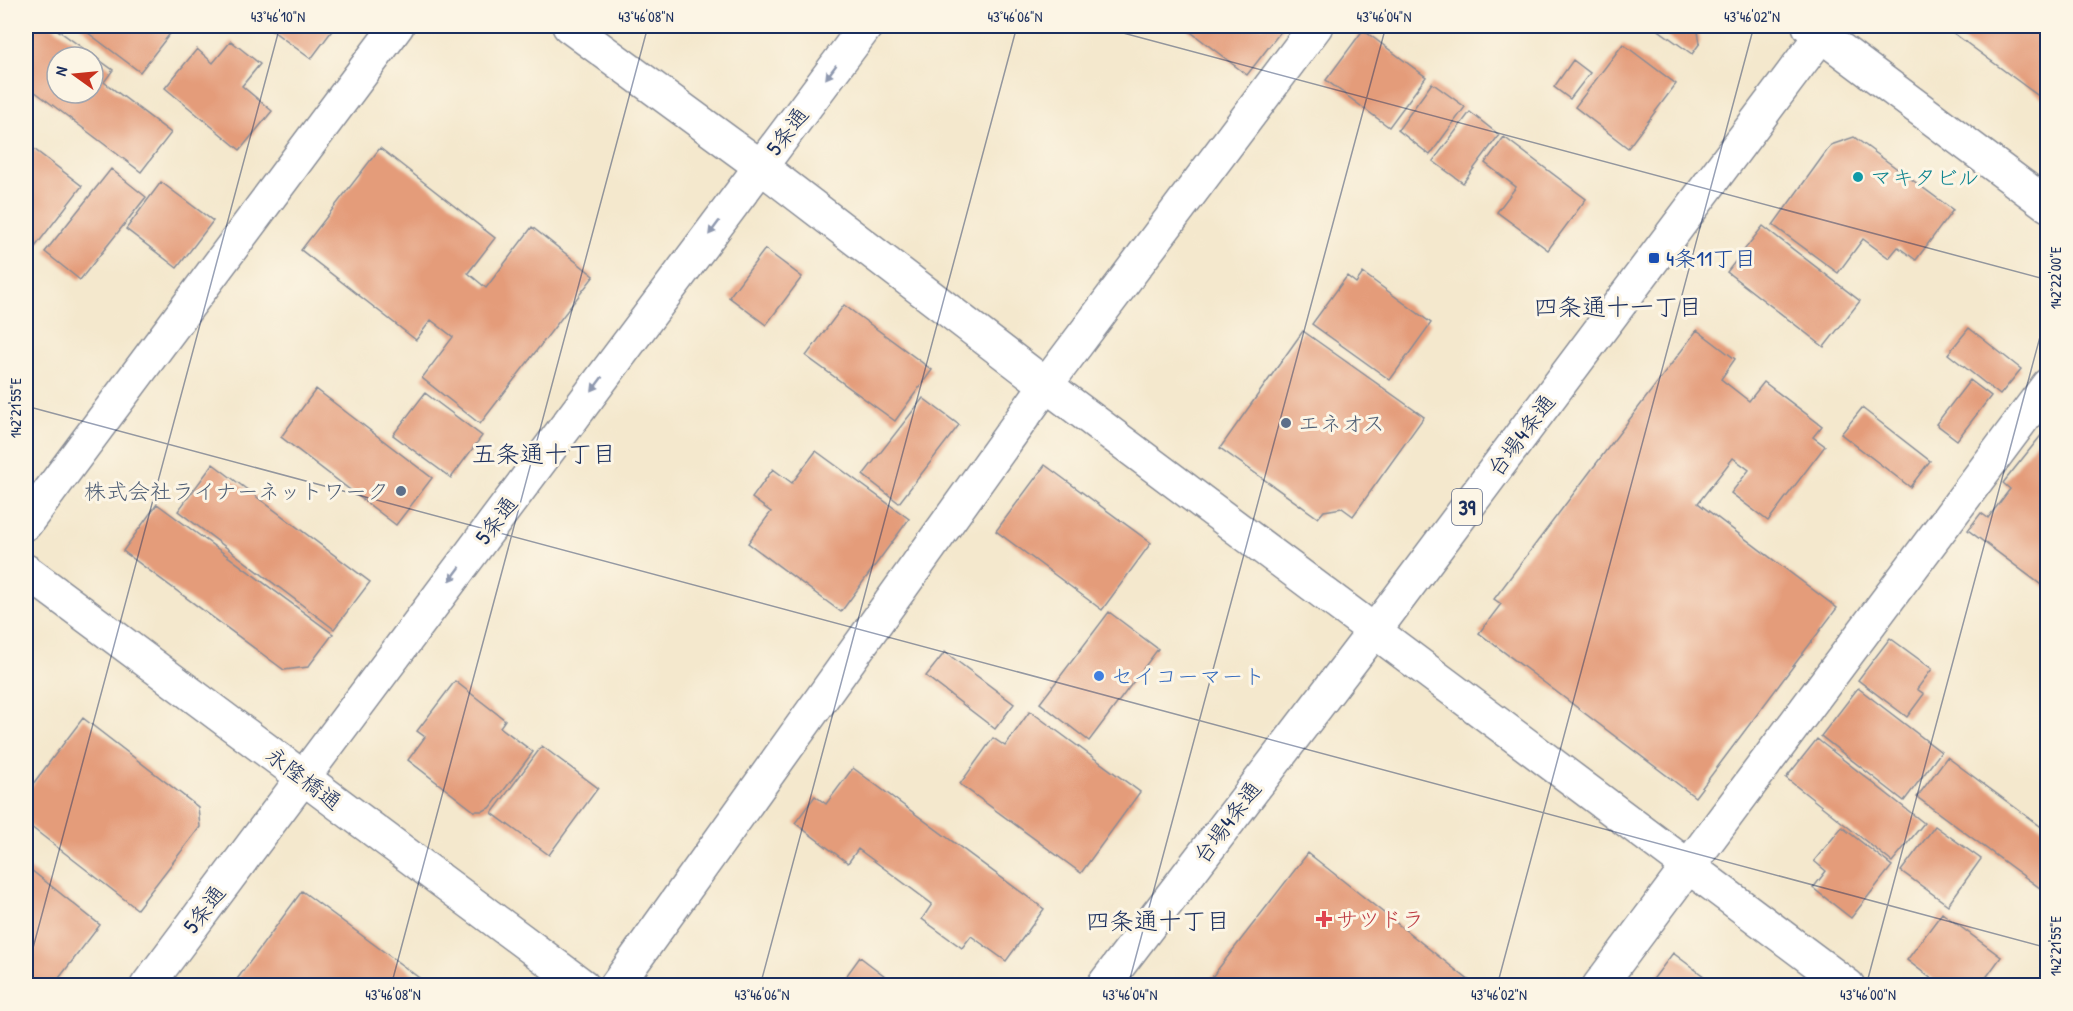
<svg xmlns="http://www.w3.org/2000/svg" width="2073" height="1011" viewBox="0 0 2073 1011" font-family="'Patrick Hand','Klee One',sans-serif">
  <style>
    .building { fill: #e49c7a; fill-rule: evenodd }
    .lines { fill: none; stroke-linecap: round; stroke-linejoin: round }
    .minor-casing { stroke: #888c96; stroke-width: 36 }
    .highway-casing { stroke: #888c96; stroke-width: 36 }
    .minor { stroke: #fff; stroke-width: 33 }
    .highway { stroke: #fff; stroke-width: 33 }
    .oneway { fill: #8d97ae }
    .ticks { fill: none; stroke: #1b2f5e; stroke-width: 1.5; stroke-opacity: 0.45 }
    .culture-dot { fill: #0f9aa8; stroke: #fcf5e5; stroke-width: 2 }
    .transit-dot { fill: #1a4fb4; stroke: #fcf5e5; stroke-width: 2 }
    .service-dot { fill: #5c6f8a; stroke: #fcf5e5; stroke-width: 2 }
    .shop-dot { fill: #3f7fe0; stroke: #fcf5e5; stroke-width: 2 }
    .health-dot { fill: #e0444e; stroke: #fcf5e5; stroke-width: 2 }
    .labels { text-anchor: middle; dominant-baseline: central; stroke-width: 6; stroke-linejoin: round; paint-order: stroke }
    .shield { fill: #fcf5e5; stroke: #5e6a86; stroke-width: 1.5 }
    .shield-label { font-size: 21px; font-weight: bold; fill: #1b2f5e }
    .street-label { font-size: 22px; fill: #1b2f5e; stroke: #fcf5e5 }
    .culture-label { font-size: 22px; fill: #0d838f; stroke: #fcf5e5; text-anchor: start }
    .transit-label { font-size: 22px; fill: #164399; stroke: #fcf5e5; text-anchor: start }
    .service-label { font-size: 22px; fill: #4e5e75; stroke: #fcf5e5; text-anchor: start }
    .shop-label { font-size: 22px; fill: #366cbe; stroke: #fcf5e5; text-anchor: start }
    .health-label { font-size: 22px; fill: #be3a42; stroke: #fcf5e5; text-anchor: start }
    .neighbourhood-label { font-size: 24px; fill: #1b2f5e; stroke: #fcf5e5 }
    .neatline { fill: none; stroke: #1b2f5e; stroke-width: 2 }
    .ticks-label { font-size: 15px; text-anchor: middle; fill: #1b2f5e }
  </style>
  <rect width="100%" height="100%" fill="#fcf5e5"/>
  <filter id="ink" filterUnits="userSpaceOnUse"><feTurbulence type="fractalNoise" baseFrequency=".0167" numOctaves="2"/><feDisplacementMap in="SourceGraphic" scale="12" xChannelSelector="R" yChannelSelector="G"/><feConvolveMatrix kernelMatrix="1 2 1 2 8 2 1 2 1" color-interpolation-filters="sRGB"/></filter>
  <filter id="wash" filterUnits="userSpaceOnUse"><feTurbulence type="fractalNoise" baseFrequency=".008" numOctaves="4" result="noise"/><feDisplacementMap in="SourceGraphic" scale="24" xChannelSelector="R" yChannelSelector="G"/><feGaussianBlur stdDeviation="1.35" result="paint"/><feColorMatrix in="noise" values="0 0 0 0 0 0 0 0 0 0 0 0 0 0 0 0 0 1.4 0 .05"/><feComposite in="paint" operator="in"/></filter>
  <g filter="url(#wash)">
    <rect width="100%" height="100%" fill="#f4e8cd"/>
    <g id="blocks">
      <path class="building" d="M26 26H52L113 70 104 82 171 133 141 172 26 85ZM57 57H93V93H57Z
        M79 26H176L140 72Z
        M266 26H331L334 28 311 59Z
        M1183 26H1285L1247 75Z
        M1653 26H1697L1700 43 1692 54Z
        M1944 26H2048V103Z
        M1363 30 1426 77 1389 127 1326 80Z
        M231 41 260 64 242 86 272 111 240 150 165 88 197 49 213 63Z
        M1623 44 1676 84 1628 148 1575 107Z
        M1573 60 1590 73 1570 99 1554 87Z
        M1432 83 1465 107 1430 155 1398 130Z
        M1470 112 1499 135 1463 183 1433 161Z
        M1504 137 1586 199 1548 250 1497 212 1516 187 1485 163Z
        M1854 137 1953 210 1916 260 1898 247 1889 258 1863 239 1838 273 1773 225 1831 145Z
        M26 143 82 186 35 247 26 240Z
        M380 148 495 238 468 273 486 288 532 227 594 276 480 424 422 378 453 337 431 320 416 340 301 250Z
        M111 169 146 197 80 280 45 252Z
        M161 182 213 221 177 268 126 229Z
        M1763 226 1860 301 1824 347 1727 272Z
        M765 249 802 277 766 325 729 297Z
        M1363 273 1431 323 1390 380 1312 324 1347 276 1356 283Z
        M844 305 932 370 895 421 806 356Z
        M1969 328 2021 369 2000 395 1948 354Z
        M1697 330 1735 359 1721 379 1749 401 1764 382 1822 426 1813 437 1825 446 1768 521 1731 493 1749 470 1733 458 1698 503 1837 608 1695 797 1479 633 1501 604 1494 599Z
        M1303 331 1424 417 1353 516 1342 508 1324 511 1318 518 1220 448Z
        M1970 380 1991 396 1957 440 1936 424Z
        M316 389 432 478 396 525 281 437Z
        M425 393 482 436 451 478 393 435Z
        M923 398 959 425 899 503 863 475Z
        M1862 408 1930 461 1910 487 1841 434Z
        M2043 433 2048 436V590L1968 530 1981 513 1988 518 2010 489 2003 483Z
        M816 451 909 519 841 612 748 543 771 512 752 498 773 469 792 483Z
        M213 464 370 582 334 629 178 511Z
        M1045 465 1151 543 1102 610 996 531Z
        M157 504 333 634 308 667 284 670 123 551Z
        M1109 612 1158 649 1089 741 1040 703Z
        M1890 638 1932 669 1917 689 1924 694 1907 717 1858 680Z
        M945 652 1014 704 995 729 926 676Z
        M455 681 505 720 500 727 533 752 491 807 483 811H474L408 760 425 737 417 731Z
        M1858 688 1941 752 1904 801 1821 736Z
        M1030 711 1140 792 1081 873 960 784 993 738 1005 746Z
        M83 718 198 807 200 827 137 909 26 823V793Z
        M1817 739 1924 823 1892 862 1786 778Z
        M542 746 598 788 549 855 492 813Z
        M1947 757 2048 832V894L1917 797Z
        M853 768 1044 909 1006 961 971 936 962 948 922 919 932 904 858 849 848 863 795 823 815 796 826 804Z
        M2048 813V825L2042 821Z
        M1935 826 1981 859 1948 905 1901 871Z
        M1842 827 1892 866 1851 918 1813 888 1826 871 1814 861Z
        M1308 853 1476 986H1205Z
        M26 866 100 925 53 986H30L26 982Z
        M302 891 430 986H232Z
        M1942 913 2001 957 1980 986H1941L1907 960Z
        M1673 953 1717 986H1648Z
        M860 957 898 986H839Z"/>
    </g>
  </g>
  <g filter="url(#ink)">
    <use href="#blocks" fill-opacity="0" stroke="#888c96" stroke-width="1.5"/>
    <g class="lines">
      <defs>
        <path id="minor" d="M569 26 760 166 1046 385 1848 986
          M1809 26 2048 205
          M26 523 397 26
          M26 571 583 986
          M147 986 866 26
          M616 986 1046 385 1316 26
          M1599 986 2048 385"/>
        <path id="highway" d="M1103 986 1375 630 1828 26"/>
      </defs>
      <use href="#minor" class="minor-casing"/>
      <use href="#highway" class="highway-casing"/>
      <use href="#minor" class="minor"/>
      <use href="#highway" class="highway"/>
    </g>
    <defs><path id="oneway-solid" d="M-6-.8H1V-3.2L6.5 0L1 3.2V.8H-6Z" transform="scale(1.5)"/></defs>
    <g class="oneway">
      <use href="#oneway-solid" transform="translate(831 72) rotate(127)"/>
      <use href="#oneway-solid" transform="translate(714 228) rotate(127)"/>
      <use href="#oneway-solid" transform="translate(597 384) rotate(127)"/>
      <use href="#oneway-solid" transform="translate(455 574) rotate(127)"/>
    </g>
  </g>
  <path class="ticks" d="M1097 26 2048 280M26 406 2048 948M26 974 280 26M391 986 648 26M760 986 1017 26M1128 986 1386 26M1497 986 1754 26M1866 986 2048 307"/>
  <circle class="culture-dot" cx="1858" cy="177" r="6"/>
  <rect class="transit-dot" x="1648" y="252" width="12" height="12" rx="3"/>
  <g class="service-dot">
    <circle cx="1286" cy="423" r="6"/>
    <circle cx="401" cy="491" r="6"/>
  </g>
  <circle class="shop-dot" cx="1099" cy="676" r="6"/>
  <path class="health-dot" d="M1321 910h6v6h6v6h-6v6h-6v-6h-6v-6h6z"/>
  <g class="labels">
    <rect class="shield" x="1452" y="489" width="30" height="36" rx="4.5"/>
    <g class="shield-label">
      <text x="1467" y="507">39</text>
    </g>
    <g class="street-label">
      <text transform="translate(787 131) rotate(-53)">5条通</text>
      <text transform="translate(1521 435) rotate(-53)">台場4条通</text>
      <text transform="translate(496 520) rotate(-53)">5条通</text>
      <text transform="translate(304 778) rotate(37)">永隆橋通</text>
      <text transform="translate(1227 822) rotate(-53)">台場4条通</text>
      <text transform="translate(204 909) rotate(-53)">5条通</text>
    </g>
    <g class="culture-label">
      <text x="1870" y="177">マキタビル</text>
    </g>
    <g class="transit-label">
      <text x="1666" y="258">4条11丁目</text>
    </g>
    <g class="service-label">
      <text x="1298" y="423">エネオス</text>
      <text x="389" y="491" text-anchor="end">株式会社ライナーネットワーク</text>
    </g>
    <g class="shop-label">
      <text x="1111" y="676">セイコーマート</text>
    </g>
    <g class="health-label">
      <text x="1336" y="919">サツドラ</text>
    </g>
    <g class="neighbourhood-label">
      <text x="1618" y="306">四条通十一丁目</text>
      <text x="544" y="453">五条通十丁目</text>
      <text x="1158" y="920">四条通十丁目</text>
    </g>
  </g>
  <rect width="2073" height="1011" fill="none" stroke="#fcf5e5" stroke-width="66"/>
  <g transform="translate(75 75) rotate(285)"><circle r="28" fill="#fcf5e5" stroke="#a2a6af" stroke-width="1.5"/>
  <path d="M0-4.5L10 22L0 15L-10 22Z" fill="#c8321e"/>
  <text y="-9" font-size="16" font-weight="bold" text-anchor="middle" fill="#1b2f5e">N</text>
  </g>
  <rect x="33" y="33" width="2007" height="945" class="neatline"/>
  <g class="ticks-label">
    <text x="278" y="22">43°46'10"N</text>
    <text x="646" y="22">43°46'08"N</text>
    <text x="1015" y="22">43°46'06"N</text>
    <text x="1384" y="22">43°46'04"N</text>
    <text x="1752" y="22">43°46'02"N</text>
    <text transform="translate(2056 278) rotate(-90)" y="5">142°22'00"E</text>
    <text transform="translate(16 408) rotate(-90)" y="5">142°21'55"E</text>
    <text transform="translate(2056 946) rotate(-90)" y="5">142°21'55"E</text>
    <text x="393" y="1000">43°46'08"N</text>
    <text x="762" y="1000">43°46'06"N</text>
    <text x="1130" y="1000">43°46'04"N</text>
    <text x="1499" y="1000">43°46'02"N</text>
    <text x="1868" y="1000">43°46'00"N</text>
  </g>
</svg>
